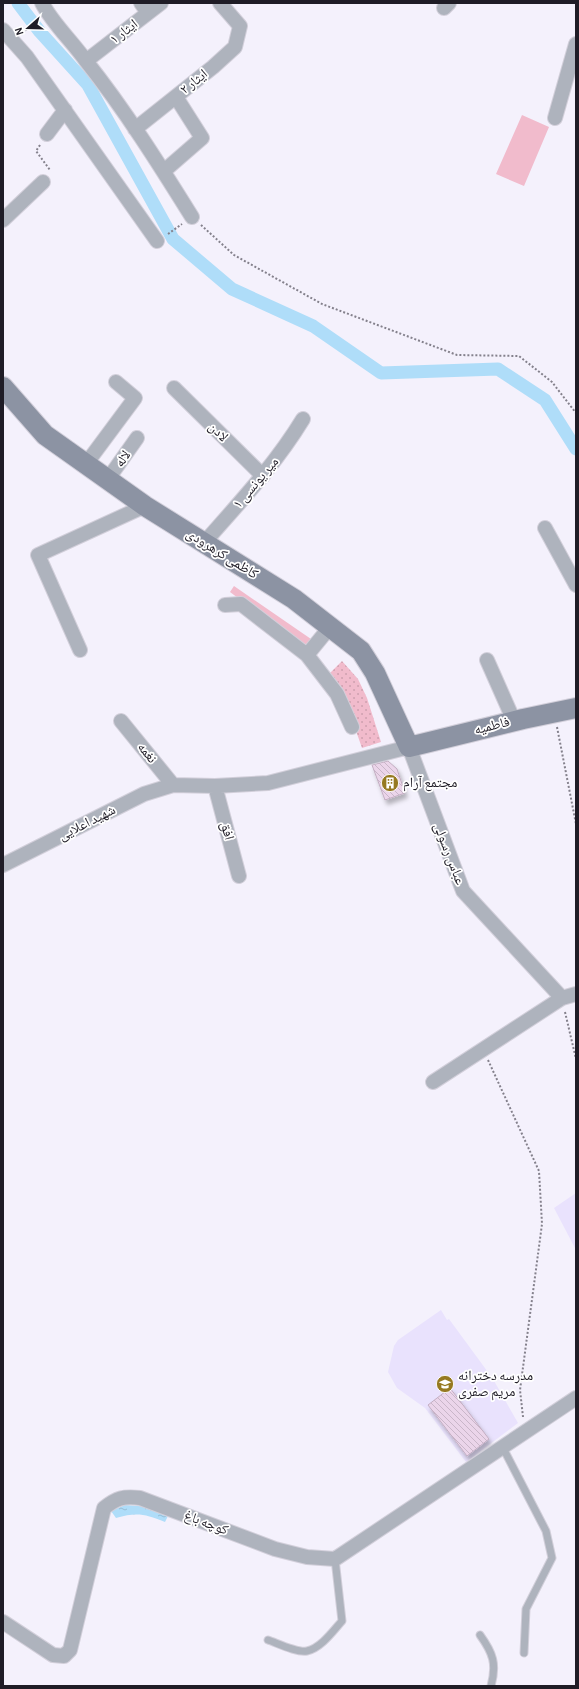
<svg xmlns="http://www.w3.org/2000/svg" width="579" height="1689" viewBox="0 0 579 1689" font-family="'Alegreya Sans','Noto Naskh Arabic',sans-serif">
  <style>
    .built { fill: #e9e2fd }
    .grass { fill: #f1bbcc }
    .park { fill: url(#park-dots) }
    .water { fill: url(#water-ripples) }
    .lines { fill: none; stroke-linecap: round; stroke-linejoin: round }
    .canal { stroke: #afddf9; stroke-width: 13 }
    .building { fill: url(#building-back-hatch); stroke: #c3aec2; filter: url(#shadow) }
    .lane-casing { stroke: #d2cfda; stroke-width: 9 }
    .street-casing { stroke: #d2cfda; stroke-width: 16 }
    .secondary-casing { stroke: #d2cfda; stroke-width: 22 }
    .path { stroke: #84818c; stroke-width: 2; stroke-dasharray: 2 2; stroke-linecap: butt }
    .lane { stroke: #aeb3bd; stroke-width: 7 }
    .street { stroke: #aeb3bd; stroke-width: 14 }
    .secondary { stroke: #8c93a3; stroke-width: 20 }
    .labels { text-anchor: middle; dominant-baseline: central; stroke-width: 3.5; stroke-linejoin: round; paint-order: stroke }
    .street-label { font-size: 14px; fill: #1f1c26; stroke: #fff }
    .poi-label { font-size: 14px; fill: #1f1c26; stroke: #fff; text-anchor: start }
  </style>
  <defs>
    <pattern id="park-dots" width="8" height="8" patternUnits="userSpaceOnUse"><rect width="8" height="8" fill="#f1bbcc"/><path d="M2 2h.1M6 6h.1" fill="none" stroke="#cea0af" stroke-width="1.8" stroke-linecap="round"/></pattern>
    <pattern id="water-ripples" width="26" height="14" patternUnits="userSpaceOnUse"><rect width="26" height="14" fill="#afddf9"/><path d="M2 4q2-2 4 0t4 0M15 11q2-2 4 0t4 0" fill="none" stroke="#96bdd5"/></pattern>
    <pattern id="building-back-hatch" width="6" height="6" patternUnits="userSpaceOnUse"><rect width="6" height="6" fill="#ebd5ea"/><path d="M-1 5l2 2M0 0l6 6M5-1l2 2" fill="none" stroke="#c9b6c9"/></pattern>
    <filter id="shadow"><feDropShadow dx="2.5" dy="4.5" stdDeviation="2" flood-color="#0004"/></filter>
  </defs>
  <rect width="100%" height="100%" fill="#f4f1fc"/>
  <path class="built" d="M576 1193V1250L554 1208Z
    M441 1310 447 1320 449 1319 493 1379 518 1423 466 1462 425 1408 397 1388 388 1372 394 1346 398 1340Z"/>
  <path class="grass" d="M522 115 549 127 524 186 496 174Z
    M234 586 311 639 305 648 230 592Z"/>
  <path class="park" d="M342 661 358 679 367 698 381 742 362 748 343 694 329 674Z"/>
  <path class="water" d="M125 1505 151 1507 168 1516 165 1522C145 1514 137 1512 116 1518L111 1511Z"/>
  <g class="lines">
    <path class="canal" d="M18 3 40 32 88 85 173 239 232 289 313 326 381 373 498 369 545 400 576 449"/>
  </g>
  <path class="building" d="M388 761 397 769 405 793 385 800 372 765Z
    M450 1388 489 1439 467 1456 428 1405Z"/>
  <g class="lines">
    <defs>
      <path id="lane" d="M503 1448 546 1531 552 1558 526 1609 524 1653
        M480 1635C493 1653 497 1664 491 1686
        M268 1640C277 1643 297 1653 307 1651 321 1648 333 1631 342 1621L335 1559"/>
      <path id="street" d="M42 3C53 24 72 41 86 61 125 110 159 164 192 217
        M141 3 148 13
        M444 8 449 3
        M3 30 27 57 157 241
        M86 61 161 3
        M555 118 576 44
        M135 129 213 67 235 47 240 26 220 3
        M47 134 65 110
        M164 171 202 138 176 97
        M3 220 43 182
        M174 388 263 476
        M86 464 135 398 116 382
        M108 479 137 438
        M545 528 576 585
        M204 543C239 503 275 465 303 419
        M225 605 241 604 307 655 337 694 352 727
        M80 650 38 555 145 506
        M307 655 330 627
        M487 660 514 721
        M121 721 173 785
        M215 786 239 876
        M3 865 144 794 173 785 215 786 268 783 409 747 463 891 562 998
        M433 1082 562 998 576 994
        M3 1622 53 1655 64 1656 70 1650 104 1508C117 1498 123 1496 140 1498L275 1549 307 1557 335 1559 576 1398"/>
      <path id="secondary" d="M3 387 45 435 145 506 294 599 361 651 375 673 409 747 523 719 576 708"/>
    </defs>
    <use href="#lane" class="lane-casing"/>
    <use href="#street" class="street-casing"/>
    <use href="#secondary" class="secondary-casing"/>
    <path class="path" d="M22 33 39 20
      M40 145 36 151 50 170
      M201 225 234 255 322 304 457 355 519 356 552 382 576 413
      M168 234 182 224
      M557 727 576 824
      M565 1012 576 1059
      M488 1060 539 1171 542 1224 520 1390 523 1417"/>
    <use href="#lane" class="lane"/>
    <use href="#street" class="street"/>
    <use href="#secondary" class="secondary"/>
  </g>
  <defs>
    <symbol id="building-disc" viewBox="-11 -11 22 22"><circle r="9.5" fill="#967921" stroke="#fff"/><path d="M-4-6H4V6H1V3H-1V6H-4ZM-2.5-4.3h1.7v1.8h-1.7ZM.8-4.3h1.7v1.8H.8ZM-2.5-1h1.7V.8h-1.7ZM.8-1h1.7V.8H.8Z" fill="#fff"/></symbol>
    <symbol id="school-disc" viewBox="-11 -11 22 22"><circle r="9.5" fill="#967921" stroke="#fff"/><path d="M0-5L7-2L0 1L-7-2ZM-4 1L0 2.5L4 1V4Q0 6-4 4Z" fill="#fff"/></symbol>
  </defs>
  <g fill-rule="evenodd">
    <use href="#building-disc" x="380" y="773" width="20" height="20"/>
    <use href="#school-disc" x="435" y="1374" width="20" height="20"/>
  </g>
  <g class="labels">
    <g class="street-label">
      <text transform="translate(124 32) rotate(-38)">ایثار ۱</text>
      <text transform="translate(194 82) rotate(-39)">ایثار ۲</text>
      <text transform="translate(218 432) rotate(45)">لادن</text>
      <text transform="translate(123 459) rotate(-55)">لاله</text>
      <text transform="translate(256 483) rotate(-50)">میر یونسی ۱</text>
      <text transform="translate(222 554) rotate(32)">کاظمی کرهرودی</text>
      <text transform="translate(492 726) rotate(-14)">فاطمیه</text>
      <text transform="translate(147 753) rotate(51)">نغمه</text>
      <text transform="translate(87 823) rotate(-27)">شهید اعلایی</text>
      <text transform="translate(227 831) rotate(75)">افق</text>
      <text transform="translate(449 854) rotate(69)">عباس رسولی</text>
      <text transform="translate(206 1523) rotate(21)">کوچه باغ</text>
    </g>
    <g class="poi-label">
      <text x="403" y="783">مجتمع آرام</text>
      <text x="458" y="1376">مدرسه دخترانه<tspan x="458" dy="16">مریم صفری</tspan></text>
    </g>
  </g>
  <rect width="579" height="1689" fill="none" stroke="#1f1c26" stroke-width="8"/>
  <g transform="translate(28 28) rotate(250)" stroke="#ffffff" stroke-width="3" paint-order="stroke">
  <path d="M0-3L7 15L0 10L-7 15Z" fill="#1f1c26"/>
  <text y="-6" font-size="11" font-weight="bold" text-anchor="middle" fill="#1f1c26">N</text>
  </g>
</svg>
